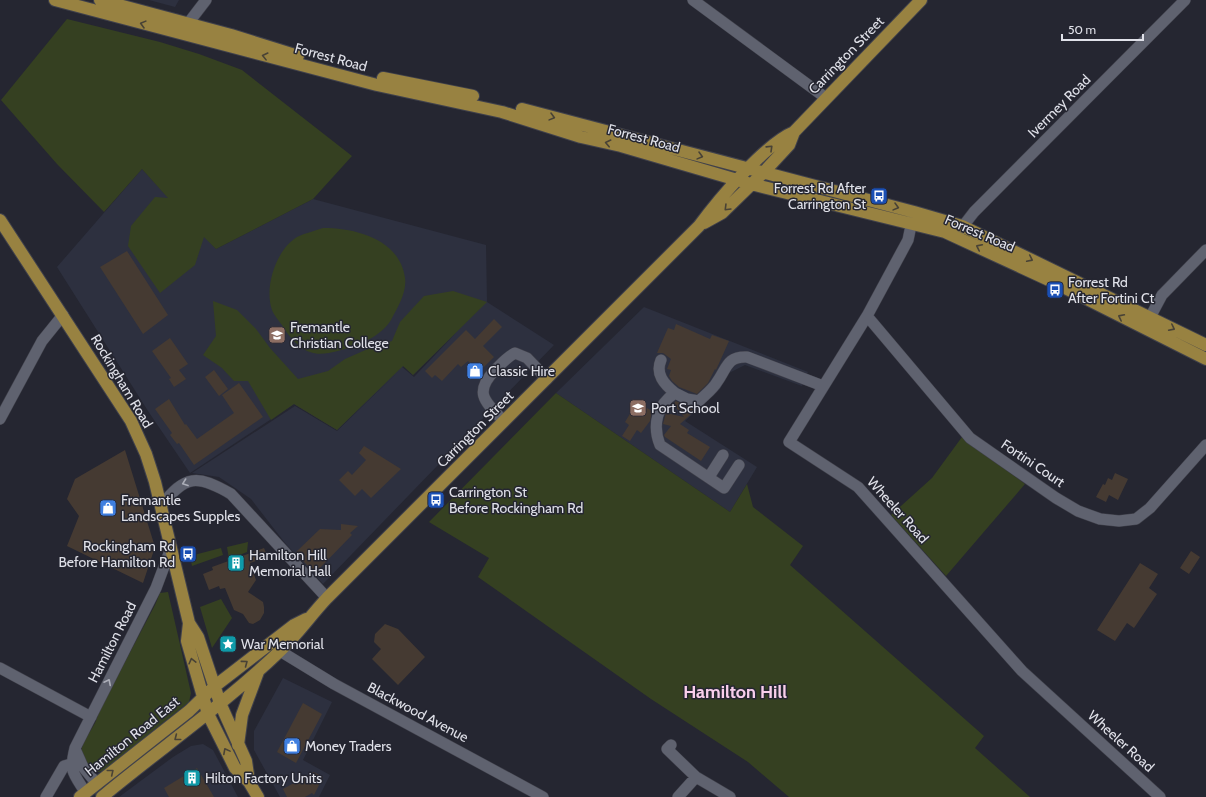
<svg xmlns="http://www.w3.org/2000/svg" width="1206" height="797" viewBox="0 0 1206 797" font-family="Cabin,sans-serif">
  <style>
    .built { fill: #2d303f; fill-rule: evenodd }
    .green { fill: #354021 }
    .building { fill: #453a32 }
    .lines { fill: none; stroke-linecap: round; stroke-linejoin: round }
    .minor-casing { stroke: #40414b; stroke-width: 12 }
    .major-casing { stroke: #40414b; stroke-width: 14 }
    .minor { stroke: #5f626f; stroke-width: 11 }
    .major { stroke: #988241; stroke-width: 12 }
    .oneway { stroke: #484236 }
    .oneway2 { stroke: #acaeb8 }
    .labels { text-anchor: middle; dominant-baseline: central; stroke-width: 3; stroke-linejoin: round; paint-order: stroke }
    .street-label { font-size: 14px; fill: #e0e1e9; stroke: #252631 }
    .poi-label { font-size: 14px; fill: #e0e1e9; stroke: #252631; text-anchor: start }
    .district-label { font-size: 18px; font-weight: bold; fill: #f8ceeb; stroke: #252631 }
  </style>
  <rect width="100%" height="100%" fill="#252631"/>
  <path class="built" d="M149 0H179L175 7Z
    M142 169 216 249 313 199 486 245 487 302 554 345 323 584 285 543 251 499 219 477 192 473 295 406 337 431 401 369 337 430 294 404 190 473 148 411 57 267ZM456 333 414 377 402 367 404 366 413 375Z
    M644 307 808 372 802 386 745 365 729 373 720 389 685 421 757 467 730 512 556 393Z
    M283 678 332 702 303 760 330 775 319 797H280L254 750V731Z
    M203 744 213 750 238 797H119L173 757 191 746Z"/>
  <path class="green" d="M67 19 160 42 199 54 242 70 352 156 313 199 216 249 204 237 195 265 160 293 128 246 131 226 155 197 168 198 142 169 104 212 57 164 1 100Z
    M323 228C357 228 400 240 405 278 407 292 398 307 392 318 386 331 367 342 354 346 342 350 322 357 310 352 299 349 287 334 282 325 279 321 274 315 272 310 264 287 276 250 297 237 305 233 315 231 323 228Z
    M453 291 487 302 413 375 403 366 337 430 294 404 271 420 248 381H234L222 368 203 355 216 336 213 301 237 310 256 329 270 348 298 379 328 371 345 359 370 348 392 341 400 322 424 296Z
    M556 393 730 512 747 484 753 507 803 546 790 565 984 736 975 748 1030 797H789L748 762 651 699 478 577 489 558 429 522Z
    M962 437 1025 484 946 576 891 515 932 478Z
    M248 542 247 552 229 559 227 547Z
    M221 548 223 555 192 566 190 556Z
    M168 592 191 693 189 702 104 770 99 772 91 771C88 767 84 762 82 757 78 741 97 728 98 713L155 605 160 593Z
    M221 599 232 618 212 648 200 607Z"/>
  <path class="building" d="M127 251 168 315 143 334 100 267Z
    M494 319 502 327 483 346 494 357 479 372 468 361 461 367 458 364 442 381 435 375 432 378 425 371 466 330 475 339Z
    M676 324 710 339 712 335 729 341 716 370 715 369 708 383 697 394 679 387 672 381 669 376 671 370 667 369 671 359 663 353H657L668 328 674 330Z
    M170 338 188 364 179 370 186 379 174 387 169 379 171 378 152 351Z
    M214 370 228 389 219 396 205 377Z
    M239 383 263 417 194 465 179 443 177 444 170 435 172 433 155 409 169 399 185 425 186 424 197 439 234 413 222 395Z
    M676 401 686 406 698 408 680 424 689 430 687 433 710 447 701 461 665 437 664 435 671 426 663 424 666 413 684 417 673 404Z
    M637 402 652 411 650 421 641 433 637 430 630 441 622 436 629 425 625 422Z
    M364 446 401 469 371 498 362 489 355 496 339 480 348 471 352 475 366 460 359 453Z
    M125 450 155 547 143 583 67 546 79 516 67 499 75 479Z
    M1115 473 1128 479 1118 500 1109 495 1106 502 1096 497 1103 484 1105 485 1108 478 1112 480Z
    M341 524 358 526 350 533 352 535 315 573 295 553 320 529 341 530Z
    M264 548 268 557 250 563 256 580 248 592 263 602 264 607V613L260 620 253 624 249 623 243 614 234 610 225 588 220 589 219 586 209 590 203 574 213 570 212 567Z
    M1191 551 1200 557 1189 574 1180 568Z
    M1140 563 1158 574 1149 588 1157 594 1134 628 1127 623 1115 641 1097 630Z
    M385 624 398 629 425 657 398 685 372 659 381 649 374 642 375 634Z
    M303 703 322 714 296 763 277 752Z
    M197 768 214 797H169L164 788Z
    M314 772 323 777 314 795 312 793 305 797H287L283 789Z"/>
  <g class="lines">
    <defs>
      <path id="minor" d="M693 0 826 98
        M183 30 206 0
        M913 216 908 240 867 316 789 442 858 487 1022 671 1160 797
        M957 234 974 212 1185 0
        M867 316 970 438 1056 498 1078 511 1100 519 1119 521 1136 519 1150 508 1206 445
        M1146 325 1162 295 1206 250
        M661 360C655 374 664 384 675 393
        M0 419 42 341 63 315
        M504 421C485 402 473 393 495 370 502 363 507 357 515 353L527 358 547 379
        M739 465 724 488 660 445C652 425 657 405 675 393L687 399 699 401C705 395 713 389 717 382 727 368 727 356 747 357L823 386
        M709 477 723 455
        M161 506C185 475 197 474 231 494L327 598
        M280 651 334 684 543 797
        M0 668 91 717
        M671 745 667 749 696 777 730 797
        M75 749 83 767 97 784
        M86 793C73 773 69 772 75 748L156 588 171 548
        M46 797 64 766 71 764
        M678 797 696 777"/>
      <path id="major" d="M55 0 377 85 502 112 581 137 621 146 751 184 945 232 1051 281 1206 359
        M100 0 231 35 298 56
        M383 78 473 96
        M522 109 914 212 962 226 1206 345
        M0 220 131 421 146 454 155 482 189 623 187 641 208 714 235 768 249 782 258 797
        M704 223 722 213 764 172 789 145 794 132
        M189 623 198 637 220 703 246 761 249 782
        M238 745 242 715 258 672
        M80 797 189 711 215 686 294 625 306 619
        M102 797C161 748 225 704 281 650 298 634 311 615 327 598L699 226C718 200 765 144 794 132L921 0"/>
    </defs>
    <use href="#minor" class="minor-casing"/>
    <use href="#major" class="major-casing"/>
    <use href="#minor" class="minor"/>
    <use href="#major" class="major"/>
  </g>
  <defs><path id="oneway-chevron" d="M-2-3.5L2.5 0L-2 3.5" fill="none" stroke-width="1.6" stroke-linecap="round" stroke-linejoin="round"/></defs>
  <g class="oneway">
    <use href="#oneway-chevron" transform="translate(143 24) rotate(-165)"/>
    <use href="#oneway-chevron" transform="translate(265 56) rotate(-166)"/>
    <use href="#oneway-chevron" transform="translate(552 117) rotate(15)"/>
    <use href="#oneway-chevron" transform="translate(608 143) rotate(-167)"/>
    <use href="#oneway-chevron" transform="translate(770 148) rotate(-44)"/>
    <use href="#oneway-chevron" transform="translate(700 156) rotate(15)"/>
    <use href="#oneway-chevron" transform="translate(896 207) rotate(15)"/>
    <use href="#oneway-chevron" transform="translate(727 208) rotate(135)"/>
    <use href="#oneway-chevron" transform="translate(979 247) rotate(-154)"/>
    <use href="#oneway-chevron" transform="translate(1030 259) rotate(26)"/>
    <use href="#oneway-chevron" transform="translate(1121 317) rotate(-153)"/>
    <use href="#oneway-chevron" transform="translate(1172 328) rotate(27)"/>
    <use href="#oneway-chevron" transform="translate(192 661) rotate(-104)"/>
    <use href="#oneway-chevron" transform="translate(245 663) rotate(-37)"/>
    <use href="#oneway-chevron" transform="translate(177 738) rotate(142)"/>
    <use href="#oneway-chevron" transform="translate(226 751) rotate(-118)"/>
    <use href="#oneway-chevron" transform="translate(111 772) rotate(-39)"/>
  </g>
  <g class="oneway2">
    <use href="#oneway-chevron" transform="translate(185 483) rotate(160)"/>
    <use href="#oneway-chevron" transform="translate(108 682) rotate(-63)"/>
  </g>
  <defs>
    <symbol id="bus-square" viewBox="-11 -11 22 22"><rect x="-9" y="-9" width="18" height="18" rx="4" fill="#1a4fb4" stroke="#252631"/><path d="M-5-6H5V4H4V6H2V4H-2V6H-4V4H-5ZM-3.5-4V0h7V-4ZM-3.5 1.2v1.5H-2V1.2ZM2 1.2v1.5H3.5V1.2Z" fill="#fff"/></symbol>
    <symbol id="school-square" viewBox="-11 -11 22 22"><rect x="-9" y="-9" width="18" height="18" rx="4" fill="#8d6e63" stroke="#252631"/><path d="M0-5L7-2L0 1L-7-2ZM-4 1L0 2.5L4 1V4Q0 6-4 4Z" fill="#fff"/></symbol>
    <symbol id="shop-square" viewBox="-11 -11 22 22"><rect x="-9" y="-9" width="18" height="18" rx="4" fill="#3f7fe0" stroke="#252631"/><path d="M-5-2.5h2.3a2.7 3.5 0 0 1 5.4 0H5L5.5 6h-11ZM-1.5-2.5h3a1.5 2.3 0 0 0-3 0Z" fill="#fff"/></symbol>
    <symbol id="building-square" viewBox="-11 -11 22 22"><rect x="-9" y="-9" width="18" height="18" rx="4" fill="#0f9aa8" stroke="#252631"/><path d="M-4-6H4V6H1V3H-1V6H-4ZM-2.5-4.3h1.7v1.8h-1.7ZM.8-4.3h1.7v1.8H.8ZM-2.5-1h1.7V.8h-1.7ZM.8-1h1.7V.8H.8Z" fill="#fff"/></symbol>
    <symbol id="sight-square" viewBox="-11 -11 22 22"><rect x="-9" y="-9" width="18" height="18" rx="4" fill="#0f9aa8" stroke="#252631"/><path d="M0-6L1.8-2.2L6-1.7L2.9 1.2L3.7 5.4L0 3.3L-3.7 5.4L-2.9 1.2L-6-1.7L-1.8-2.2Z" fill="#fff"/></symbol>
  </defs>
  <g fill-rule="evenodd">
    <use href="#bus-square" x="869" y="186" width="20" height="20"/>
    <use href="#bus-square" x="1045" y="280" width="20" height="20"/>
    <use href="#school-square" x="267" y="325" width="20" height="20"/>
    <use href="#shop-square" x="465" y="361" width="20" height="20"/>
    <use href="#school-square" x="628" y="398" width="20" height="20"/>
    <use href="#bus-square" x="426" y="490" width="20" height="20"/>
    <use href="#shop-square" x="98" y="498" width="20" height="20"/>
    <use href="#bus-square" x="178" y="544" width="20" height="20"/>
    <use href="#building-square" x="226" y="553" width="20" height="20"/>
    <use href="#sight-square" x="218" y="634" width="20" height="20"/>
    <use href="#shop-square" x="282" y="736" width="20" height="20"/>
    <use href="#building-square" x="182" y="768" width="20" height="20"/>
  </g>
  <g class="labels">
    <g class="street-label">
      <text transform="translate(846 55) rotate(-46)">Carrington Street</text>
      <text transform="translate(331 57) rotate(15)">Forrest Road</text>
      <text transform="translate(1059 106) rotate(-45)">Ivermey Road</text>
      <text transform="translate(644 138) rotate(15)">Forrest Road</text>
      <text transform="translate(980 233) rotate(23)">Forrest Road</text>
      <text transform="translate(122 381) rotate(59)">Rockingham Road</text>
      <text transform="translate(475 429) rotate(-45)">Carrington Street</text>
      <text transform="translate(1033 463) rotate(34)">Fortini Court</text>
      <text transform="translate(898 510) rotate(48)">Wheeler Road</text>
      <text transform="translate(112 642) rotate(-63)">Hamilton Road</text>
      <text transform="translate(418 712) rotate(28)">Blackwood Avenue</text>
      <text transform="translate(132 736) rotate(-39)">Hamilton Road East</text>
      <text transform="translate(1121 741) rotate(42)">Wheeler Road</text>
    </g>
    <g class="poi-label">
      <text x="866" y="188" text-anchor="end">Forrest Rd After<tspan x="866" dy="16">Carrington St</tspan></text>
      <text x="1068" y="282">Forrest Rd<tspan x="1068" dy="16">After Fortini Ct</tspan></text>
      <text x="290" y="327">Fremantle<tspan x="290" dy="16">Christian College</tspan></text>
      <text x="488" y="371">Classic Hire</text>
      <text x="651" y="408">Port School</text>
      <text x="449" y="492">Carrington St<tspan x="449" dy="16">Before Rockingham Rd</tspan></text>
      <text x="121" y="500">Fremantle<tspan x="121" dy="16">Landscapes Supples</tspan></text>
      <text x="175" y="546" text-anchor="end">Rockingham Rd<tspan x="175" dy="16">Before Hamilton Rd</tspan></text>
      <text x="249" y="555">Hamilton Hill<tspan x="249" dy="16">Memorial Hall</tspan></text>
      <text x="241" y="644">War Memorial</text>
      <text x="305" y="746">Money Traders</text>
      <text x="205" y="778">Hilton Factory Units</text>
    </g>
    <g class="district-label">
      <text x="735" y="692">Hamilton Hill</text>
    </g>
  </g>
  <path d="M1062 34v6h81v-6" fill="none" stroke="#e0e1e9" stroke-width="2"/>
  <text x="1068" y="34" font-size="12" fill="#e0e1e9" stroke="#252631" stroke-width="3" paint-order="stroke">50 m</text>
</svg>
